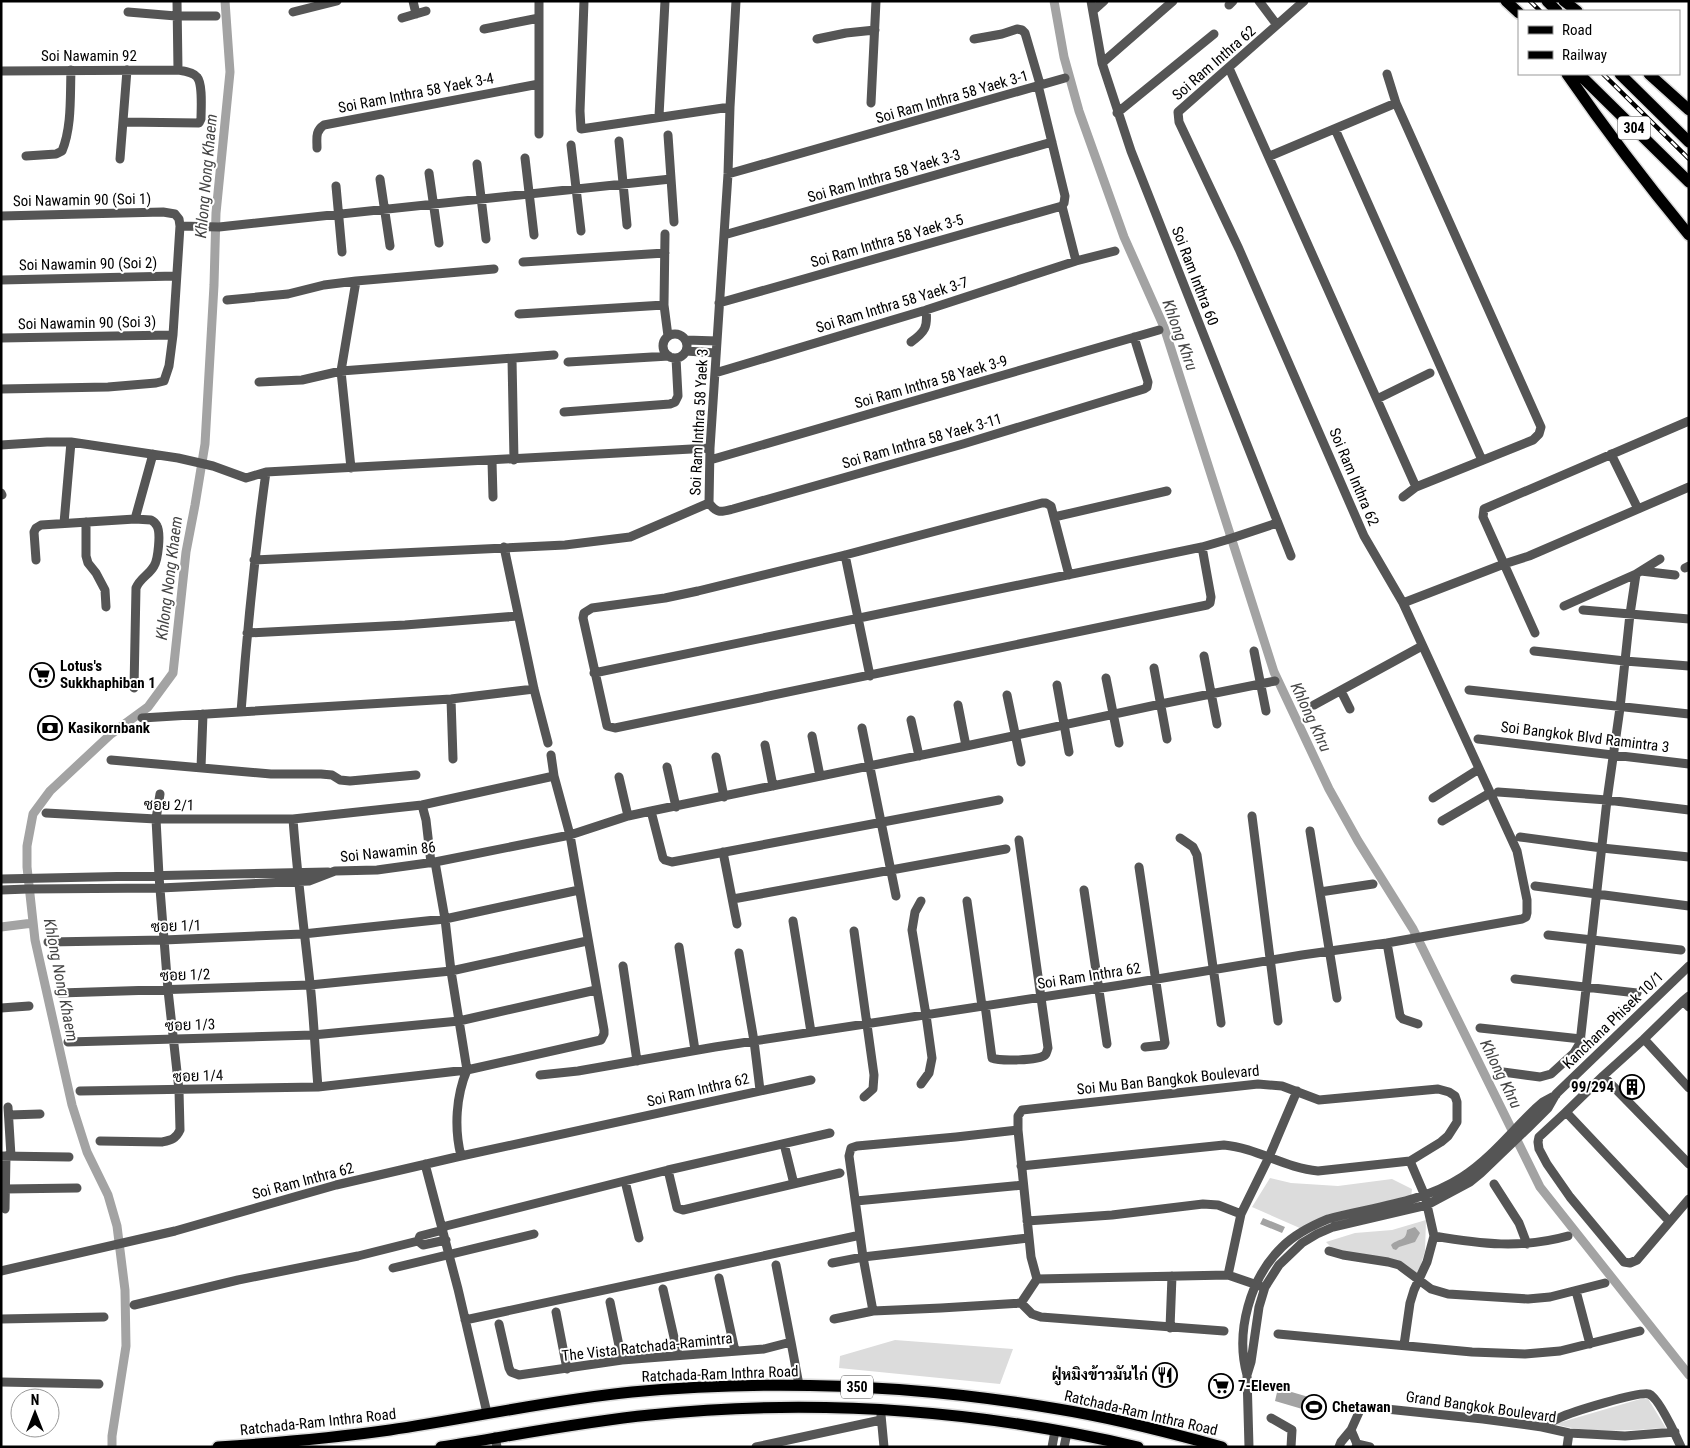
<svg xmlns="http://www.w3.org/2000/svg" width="1690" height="1448" viewBox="0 0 1690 1448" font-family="'Roboto Condensed',Sarabun,sans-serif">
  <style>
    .green { fill: #dcdcdc }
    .water { fill: #a3a3a3 }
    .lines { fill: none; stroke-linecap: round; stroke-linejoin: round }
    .canal { stroke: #a3a3a3; stroke-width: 9 }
    .major-casing { stroke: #dbdbdb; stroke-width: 14 }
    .minor { stroke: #555; stroke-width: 9 }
    .major { stroke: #000; stroke-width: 11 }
    .rail-casing { stroke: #000; stroke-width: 4.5 }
    .rail { stroke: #fff; stroke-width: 2.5; stroke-dasharray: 8; stroke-linecap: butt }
    .labels { text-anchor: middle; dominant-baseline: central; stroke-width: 4; stroke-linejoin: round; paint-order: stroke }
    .shield { fill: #fff; stroke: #4c4c4c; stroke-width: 1 }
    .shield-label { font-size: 14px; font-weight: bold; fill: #000 }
    .street-label { font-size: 15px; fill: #000; stroke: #fff }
    .poi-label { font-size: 15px; font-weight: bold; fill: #000; stroke: #fff; text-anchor: start }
    .water-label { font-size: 16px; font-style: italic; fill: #444; stroke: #fff }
  </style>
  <rect width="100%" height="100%" fill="#fff"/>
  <path class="green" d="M1270 1178 1291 1183 1338 1186 1392 1179 1412 1189 1411 1198 1302 1229 1252 1207Z
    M1426 1220 1425 1251 1417 1277 1398 1263 1342 1253 1332 1248 1326 1242 1355 1233 1392 1230Z
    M895 1340 1013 1349 1000 1384 839 1368 840 1356Z
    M1647 1397 1666 1428C1633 1430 1587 1434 1555 1424Z"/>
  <path class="water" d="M1263 1218 1285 1227 1282 1233 1260 1224Z
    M1415 1227 1420 1233 1415 1242 1399 1247 1396 1250 1393 1249 1391 1245C1398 1238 1406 1242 1407 1230Z
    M1278 1388 1312 1398 1309 1411 1275 1401Z"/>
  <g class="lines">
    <path class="canal" d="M1054 1 1064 57 1079 111 1124 237 1164 327 1274 672 1329 789 1358 841 1413 929 1540 1187 1689 1375
      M1 927 33 923
      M112 1447V1436L126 1346 125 1290 117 1226 108 1195 87 1152 72 1105 35 940 27 867V846L33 814 50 791 111 734 148 707 173 673 186 552 195 505 205 444 214 285 216 213 230 72 225 1"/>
    <defs>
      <path id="major" d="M1506 1 1519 13
        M1547 1 1557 11
        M1564 1 1577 11
        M1567 74C1605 129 1646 183 1689 235
        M1579 74 1689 182
        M1620 74 1689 142
        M1649 74 1689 110
        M218 1447C276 1443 333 1438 390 1430 471 1418 551 1400 632 1392 774 1379 918 1385 1058 1409 1114 1418 1168 1432 1222 1447
        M441 1447C511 1436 580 1422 650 1415 813 1398 979 1410 1138 1447"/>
    </defs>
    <use href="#major" class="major-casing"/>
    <path class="minor" d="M177 1 178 70
      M413 1 416 14
      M539 1V134
      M584 1 580 111 581 129 730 107
      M1091 1 1102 63 1131 151 1291 556
      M1259 1 1277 25
      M1229 5 1233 1
      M1094 10 1104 1
      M128 12 176 16H216
      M293 12 337 1
      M402 18 426 11
      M484 29 539 18
      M817 39 846 33 875 30
      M974 39 1002 34 1017 29 1022 30 1025 33 1040 84
      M1102 63 1173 1
      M1229 68 1416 487
      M1 71 178 70C184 71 193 72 197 77 203 84 201 109 201 119L199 123 123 122
      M1387 74 1396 103 1405 123 1541 427 1539 434 1533 440 1416 487 1403 497
      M1038 85 1065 196 1064 203 1062 206 1076 261
      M871 103 876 1
      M1117 113 1214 34
      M659 116 665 1
      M1335 129 1482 460
      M668 135 674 222
      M619 141 627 225
      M571 145 581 231
      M317 148C317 138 315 131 324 125L539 84
      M26 156 56 154 62 151C72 127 70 96 71 70
      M1270 156 1396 103
      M525 158 534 235
      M120 159 127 70
      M477 164 486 239
      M429 173 439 243
      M728 174 1065 78
      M380 179 390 246
      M336 186 342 252
      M1 216 163 212 175 214 179 219 180 226 173 335 169 366 164 381 156 383 108 387 1 389
      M180 226 219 227 671 179
      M665 234 664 305 668 336
      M724 235 1052 142
      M523 262 665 253
      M1 280 176 276
      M227 300 288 294 324 285 356 281 494 269
      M719 303 1062 206
      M519 314 664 305
      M663 346a12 12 0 1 1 24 0a12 12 0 1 1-24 0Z
      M1 338 173 335
      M686 340 717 341
      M911 342C925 332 928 327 926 310
      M686 351 716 353
      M512 359 514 460
      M568 362 669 356
      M715 373 926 310 1076 261 1115 251
      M259 382 302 380 341 371 554 355
      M1377 399 1430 373
      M564 412 670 404 675 402 678 396 676 358
      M1 445 47 442H71L178 458 213 466 246 478 266 472 710 448
      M1611 454 1638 509
      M710 460 1159 330
      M492 461 493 497
      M351 468 341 371 356 281
      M1 493 2 495
      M709 503C717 514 721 512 733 509L963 444 1144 389 1147 387 1148 382 1134 337
      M709 503 710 448 728 174 730 107 736 1
      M1054 517 1167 491
      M86 522V556L88 563 96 573 105 590 106 607
      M64 523 71 442
      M504 547 534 689 548 743
      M845 555 870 676
      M36 560 34 532 36 528 41 525 135 519
      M254 560 565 545 630 537 709 503
      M1685 568 1689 566
      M1641 571 1675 575
      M1069 575 1051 506 1046 503H1042L845 555 698 591 665 598 592 608 584 613 583 618 607 726 615 728 1207 605 1210 603 1211 597 1202 547
      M1403 603 1504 564 1529 556 1689 487
      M1564 606 1636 574 1660 559
      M1583 610 1689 619
      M247 633 405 625 518 616
      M1535 633 1483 517 1484 509 1689 421
      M1254 651 1266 711
      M1534 651 1625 661 1689 666
      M1204 656 1217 724
      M1154 668 1167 739
      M594 673 1202 547 1226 540 1277 523
      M1106 678 1119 743
      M1057 685 1069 752
      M134 688 136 588C140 578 149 575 154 566 158 560 161 533 157 526 156 524 153 521 151 520L135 519 153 454
      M1469 690 1689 714
      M1341 691 1350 709
      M1007 695 1021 762
      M451 699 453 759
      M958 705 966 746
      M1314 705 1422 646
      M241 712C247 631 255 552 266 472
      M142 718 451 699 534 689
      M911 720 919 756
      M862 728 896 896
      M812 736 820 776
      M1478 739 1689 764
      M765 745 773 786
      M716 757 724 797
      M111 760 271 774H321L332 775 340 780 350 781 416 775
      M667 767 676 807
      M201 768 203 714
      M619 777 628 816
      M1498 792 1607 800 1689 810
      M1433 798 1479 769
      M422 805 426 820 431 863
      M651 811 966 746 1161 704 1275 681
      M46 813 156 819H293L422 805 554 776
      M1252 816 1278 1021
      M293 819C297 874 304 928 310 983 314 1018 315 1053 318 1087
      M1442 821 1490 793
      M1310 831 1337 998
      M1520 837 1602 848 1689 857
      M1180 838 1193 847 1197 855 1221 1023
      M723 852 737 924
      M435 862 445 919 451 971 467 1070C456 1096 454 1128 461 1156
      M1139 867 1165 1043 1164 1045 1145 1047
      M1 879 328 872
      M1535 886 1689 906
      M1 890 28 889 160 888 309 881 335 871 377 870 435 862 570 835 628 816 651 811 663 858 665 860 672 862 999 800
      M1084 890 1107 1044
      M1320 892 1373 884
      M733 899 1006 849
      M967 901 982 1006
      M793 921 811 1032
      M854 931 874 1075 873 1089 864 1097
      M1548 935 1681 950
      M48 942 164 940 303 934 445 919 579 890
      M1387 943 1400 1016 1403 1019 1418 1024
      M679 947 695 1050
      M739 953 754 1041 760 1090
      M623 966 637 1061
      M1515 979 1637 993
      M60 993 310 985 451 971 587 941
      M1689 996 1683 1001 1689 1007
      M1683 1001 1644 1039 1689 1088
      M985 1005 992 1058C999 1061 1038 1061 1045 1055 1047 1053 1047 1050 1048 1048L1019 840
      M1 1008 29 1006
      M1480 1028 1581 1039
      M1644 1039 1603 1076 1689 1164
      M68 1042 313 1035 459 1021 596 990
      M1503 1072 1540 1077 1551 1074 1574 1053 1580 1043 1607 800 1620 708 1630 614 1636 574
      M540 1075 578 1071 715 1047 1121 985 1302 955 1387 943 1522 919 1526 917 1527 913V900L1517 851 1403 603 1364 536 1239 249 1179 122 1178 112 1304 1
      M1603 1076 1566 1112 1669 1221
      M921 1084 929 1073 932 1058 926 1015 912 930 915 912 921 901
      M80 1091 318 1087 467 1070 601 1040 604 1034V1030L570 835 554 776 551 755
      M8 1107 11 1156
      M1566 1112 1539 1137 1538 1142 1539 1149 1547 1164 1570 1197 1624 1262 1630 1263 1637 1260 1689 1199
      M9 1115 40 1114
      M100 1141 162 1142C171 1140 176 1139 180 1130L179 1090 168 990 159 876 156 819 160 794
      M784 1144 794 1184
      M1 1156 69 1157
      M425 1164 458 1289 487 1413
      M668 1170 677 1208 683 1210 840 1173
      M625 1181 639 1238
      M1494 1184 1519 1223 1527 1244
      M5 1189 77 1188
      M856 1201 1023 1185
      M5 1209 6 1156
      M1027 1221 1112 1215 1203 1204 1218 1205 1241 1214
      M442 1227 668 1170 830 1133
      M1434 1236C1481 1244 1521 1249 1568 1236
      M418 1241 420 1236 443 1230
      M1329 1251 1343 1255 1388 1262 1399 1265 1431 1289 1448 1294 1528 1299 1550 1297 1605 1283
      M832 1263 863 1257 1028 1238
      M776 1265 791 1342
      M393 1268 534 1234
      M1 1271 175 1231 336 1185 461 1156 811 1080
      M1228 1275 1241 1214 1269 1157 1297 1091
      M719 1278 735 1351
      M1037 1279 1228 1275 1260 1286
      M663 1289 678 1355
      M1576 1291 1590 1344
      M610 1302 622 1360
      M1021 1303 1032 1314 1041 1317 1224 1331
      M134 1305 238 1280 358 1256 418 1241 423 1245 446 1240
      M873 1311 863 1257 849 1156 851 1148 857 1146 956 1137 1018 1130
      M556 1312 567 1369
      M1 1319 104 1317
      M834 1319 873 1311 941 1308 1021 1303 1037 1279 1031 1257 1018 1130V1116L1022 1110 1258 1084 1282 1086 1319 1100 1438 1089 1449 1092 1455 1096 1457 1102V1122L1448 1136 1441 1142 1410 1161 1318 1171C1285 1168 1257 1148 1224 1145L1021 1166
      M465 1320 856 1236
      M499 1324 509 1368 511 1372 519 1375 622 1360 764 1349 791 1342 799 1385
      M1170 1328 1172 1276
      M1278 1334 1472 1352 1525 1354 1560 1351 1640 1331
      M1404 1345 1410 1303 1414 1290 1427 1262 1434 1236 1425 1196 1410 1161
      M1247 1375C1235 1332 1250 1278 1282 1247 1295 1234 1311 1226 1328 1219 1373 1207 1422 1203 1462 1177 1490 1159 1511 1132 1535 1109L1543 1102 1556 1095
      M1 1382 99 1384
      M881 1415 884 1447
      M1271 1418 1292 1430 1291 1447
      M1542 1427C1548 1424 1554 1420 1559 1418 1571 1412 1640 1391 1649 1394 1659 1398 1676 1436 1681 1447
      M1351 1430 1357 1444 1356 1447
      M495 1437 497 1447
      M1357 1444 1370 1447
      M756 1447 881 1420
      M1052 1447 1055 1431
      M1064 1447 1067 1433
      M1249 1447 1247 1375 1251 1362 1259 1307 1265 1287 1279 1265 1302 1243 1317 1234 1333 1227 1427 1205 1470 1182 1481 1173 1529 1127 1548 1108 1556 1094 1689 966
      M1339 1447 1341 1442 1351 1430 1360 1410 1367 1407 1483 1419 1542 1427 1569 1433 1625 1436 1675 1432
      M1567 1447 1569 1433"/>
    <use href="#major" class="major"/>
    <defs>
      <path id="rail" d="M1530 1 1540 11
        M1603 74 1689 159"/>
    </defs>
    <use href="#rail" class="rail-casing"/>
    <use href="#rail" class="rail"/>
  </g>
  <defs>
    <symbol id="supermarket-ring" viewBox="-11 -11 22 22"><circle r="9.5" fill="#fff" stroke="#000" stroke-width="1.5"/><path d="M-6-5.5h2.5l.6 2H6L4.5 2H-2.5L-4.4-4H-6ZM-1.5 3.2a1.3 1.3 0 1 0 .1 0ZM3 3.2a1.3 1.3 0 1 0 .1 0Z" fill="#000"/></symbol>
    <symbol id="bank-ring" viewBox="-11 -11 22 22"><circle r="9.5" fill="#fff" stroke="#000" stroke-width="1.5"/><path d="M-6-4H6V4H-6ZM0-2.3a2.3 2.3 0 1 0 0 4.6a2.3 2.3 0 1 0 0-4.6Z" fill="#000"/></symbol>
    <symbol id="building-ring" viewBox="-11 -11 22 22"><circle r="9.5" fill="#fff" stroke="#000" stroke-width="1.5"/><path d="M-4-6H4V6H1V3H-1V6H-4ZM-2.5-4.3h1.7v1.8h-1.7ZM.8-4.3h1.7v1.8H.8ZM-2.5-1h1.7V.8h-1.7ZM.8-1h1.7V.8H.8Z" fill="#000"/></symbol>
    <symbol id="restaurant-ring" viewBox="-11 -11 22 22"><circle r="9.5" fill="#fff" stroke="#000" stroke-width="1.5"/><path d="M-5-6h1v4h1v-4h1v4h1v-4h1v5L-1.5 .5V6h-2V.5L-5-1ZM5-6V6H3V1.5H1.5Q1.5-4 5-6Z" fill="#000"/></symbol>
    <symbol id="stadium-ring" viewBox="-11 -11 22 22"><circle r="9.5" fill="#fff" stroke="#000" stroke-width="1.5"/><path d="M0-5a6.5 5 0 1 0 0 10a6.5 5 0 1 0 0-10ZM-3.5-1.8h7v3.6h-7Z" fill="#000"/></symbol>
  </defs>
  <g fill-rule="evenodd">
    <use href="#supermarket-ring" x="28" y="661" width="28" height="28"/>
    <use href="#bank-ring" x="36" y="714" width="28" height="28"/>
    <use href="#building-ring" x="1618" y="1073" width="28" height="28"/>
    <use href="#restaurant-ring" x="1151" y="1361" width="28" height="28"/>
    <use href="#supermarket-ring" x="1207" y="1372" width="28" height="28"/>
    <use href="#stadium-ring" x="1300" y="1393" width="28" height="28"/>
  </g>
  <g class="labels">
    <g class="shield">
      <rect x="1618" y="116.5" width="32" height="23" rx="4"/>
      <rect x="841" y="1375.5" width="32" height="23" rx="4"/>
    </g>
    <g class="shield-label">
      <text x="1634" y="128">304</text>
      <text x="857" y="1387">350</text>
    </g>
    <g class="street-label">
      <text x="89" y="56">Soi Nawamin 92</text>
      <text transform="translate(1214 63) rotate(-41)">Soi Ram Inthra 62</text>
      <text transform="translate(416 93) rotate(-11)">Soi Ram Inthra 58 Yaek 3-4</text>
      <text transform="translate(952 97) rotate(-16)">Soi Ram Inthra 58 Yaek 3-1</text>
      <text transform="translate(884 176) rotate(-16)">Soi Ram Inthra 58 Yaek 3-3</text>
      <text transform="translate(82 200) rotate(-1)">Soi Nawamin 90 (Soi 1)</text>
      <text transform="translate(887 241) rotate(-16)">Soi Ram Inthra 58 Yaek 3-5</text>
      <text transform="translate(88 264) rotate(-1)">Soi Nawamin 90 (Soi 2)</text>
      <text transform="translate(1195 276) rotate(69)">Soi Ram Inthra 60</text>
      <text transform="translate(892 305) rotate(-17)">Soi Ram Inthra 58 Yaek 3-7</text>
      <text transform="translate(87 323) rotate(-1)">Soi Nawamin 90 (Soi 3)</text>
      <text transform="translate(931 382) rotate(-16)">Soi Ram Inthra 58 Yaek 3-9</text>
      <text transform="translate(699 422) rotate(-87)">Soi Ram Inthra 58 Yaek 3</text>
      <text transform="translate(922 441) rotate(-16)">Soi Ram Inthra 58 Yaek 3-11</text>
      <text transform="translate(1354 477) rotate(67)">Soi Ram Inthra 62</text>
      <text transform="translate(1585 737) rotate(7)">Soi Bangkok Blvd Ramintra 3</text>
      <text transform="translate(169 805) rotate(1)">ซอย 2/1</text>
      <text transform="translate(388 852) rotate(-6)">Soi Nawamin 86</text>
      <text transform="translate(176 926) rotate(-2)">ซอย 1/1</text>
      <text transform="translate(185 975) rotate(-2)">ซอย 1/2</text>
      <text transform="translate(1089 976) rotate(-9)">Soi Ram Inthra 62</text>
      <text transform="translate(1613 1020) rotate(-44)">Kanchana Phisek 10/1</text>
      <text transform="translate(190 1025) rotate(-2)">ซอย 1/3</text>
      <text transform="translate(198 1076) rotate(-2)">ซอย 1/4</text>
      <text transform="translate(1168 1080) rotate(-6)">Soi Mu Ban Bangkok Boulevard</text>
      <text transform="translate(698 1090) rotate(-13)">Soi Ram Inthra 62</text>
      <text transform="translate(303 1181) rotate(-15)">Soi Ram Inthra 62</text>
      <text transform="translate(647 1347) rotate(-6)">The Vista Ratchada-Ramintra</text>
      <text transform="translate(720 1374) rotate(-2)">Ratchada-Ram Inthra Road</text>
      <text transform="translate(1481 1407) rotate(8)">Grand Bangkok Boulevard</text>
      <text transform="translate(1141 1413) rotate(13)">Ratchada-Ram Inthra Road</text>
      <text transform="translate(318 1422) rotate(-6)">Ratchada-Ram Inthra Road</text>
    </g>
    <g class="poi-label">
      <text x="60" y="666">Lotus's<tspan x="60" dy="17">Sukkhaphiban 1</tspan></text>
      <text x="68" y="728">Kasikornbank</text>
      <text x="1614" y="1087" text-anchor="end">99/294</text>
      <text x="1148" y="1375" text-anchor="end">ฝู่หมิงข้าวมันไก่</text>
      <text x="1238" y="1386">7-Eleven</text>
      <text x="1332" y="1407">Chetawan</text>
    </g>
    <g class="water-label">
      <text transform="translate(206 176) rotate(-85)">Khlong Nong Khaem</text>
      <text transform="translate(1180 335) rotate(70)">Khlong Khru</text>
      <text transform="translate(169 578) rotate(-83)">Khlong Nong Khaem</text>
      <text transform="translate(1311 717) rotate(65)">Khlong Khru</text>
      <text transform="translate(61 980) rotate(79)">Khlong Nong Khaem</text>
      <text transform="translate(1501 1074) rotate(64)">Khlong Khru</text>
    </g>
  </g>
  <rect width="1690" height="1448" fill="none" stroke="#000000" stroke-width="5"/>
  <rect x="1518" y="10" width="162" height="65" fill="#ffffff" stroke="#999999"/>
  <rect x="1528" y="26" width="25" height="8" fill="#000000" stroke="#999999"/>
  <text x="1562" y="35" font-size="15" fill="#000000">Road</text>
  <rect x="1528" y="51" width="25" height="8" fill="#000000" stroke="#999999"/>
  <text x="1562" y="60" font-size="15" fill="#000000">Railway</text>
  <g transform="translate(35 1413)"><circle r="24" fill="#ffffff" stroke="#999999"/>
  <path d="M0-4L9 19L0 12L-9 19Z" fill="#000000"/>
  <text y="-8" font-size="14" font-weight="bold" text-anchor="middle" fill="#000000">N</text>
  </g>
</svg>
